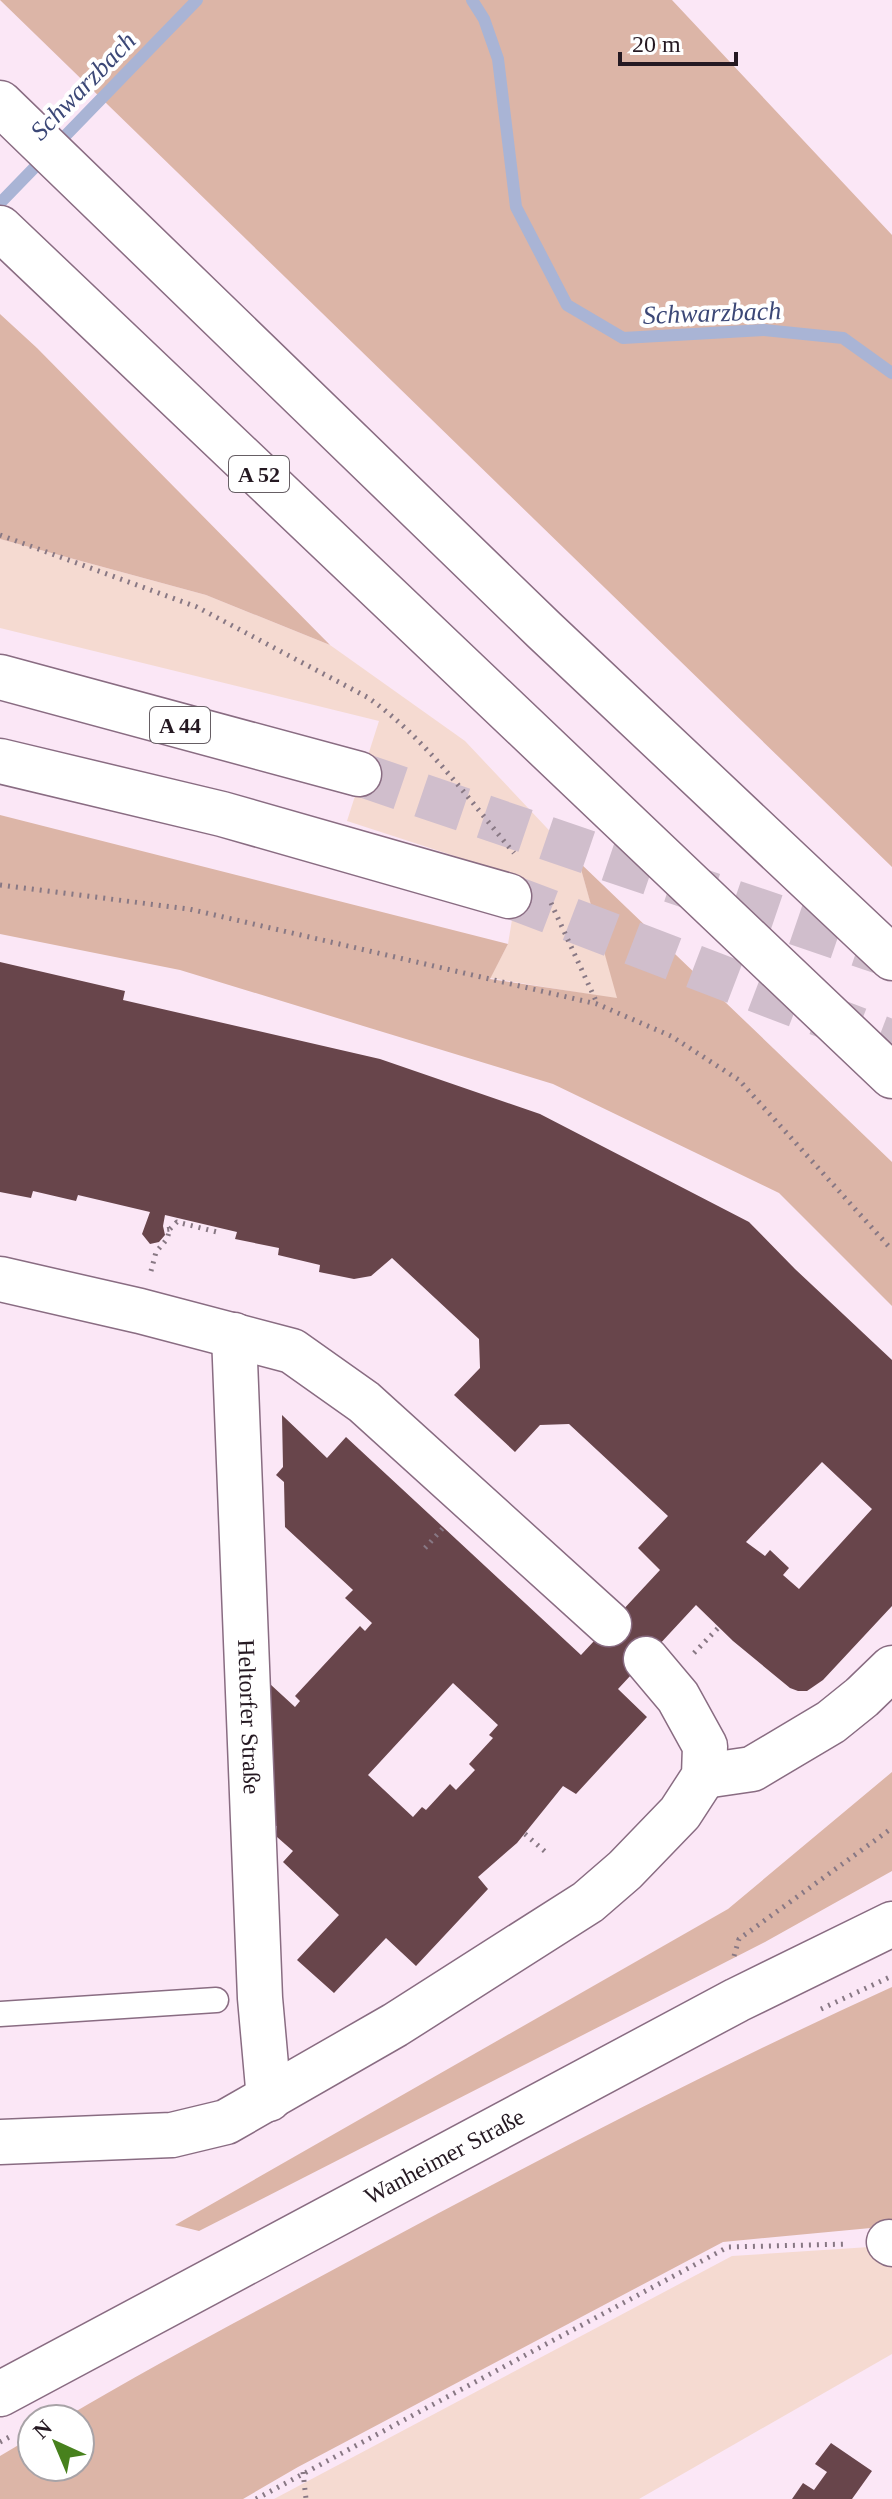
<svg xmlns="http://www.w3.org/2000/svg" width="892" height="2499" viewBox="0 0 892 2499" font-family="'Times New Roman',serif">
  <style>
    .green { fill: #f5dad1 }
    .forest { fill: #dcb5a7 }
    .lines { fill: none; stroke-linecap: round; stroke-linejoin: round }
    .stream { stroke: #a9b4d5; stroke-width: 12 }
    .building { fill: #68454b; fill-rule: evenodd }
    .highway-tunnel { stroke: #d0becc; stroke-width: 44; stroke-dasharray: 44 22; stroke-linecap: butt }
    .lane-casing { stroke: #896c82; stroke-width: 27 }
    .street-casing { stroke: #896c82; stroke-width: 47 }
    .secondary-casing { stroke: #896c82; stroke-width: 47 }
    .highway-casing { stroke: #896c82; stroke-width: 47 }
    .path { stroke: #887884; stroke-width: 5; stroke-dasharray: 2 6; stroke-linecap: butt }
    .lane { stroke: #fff; stroke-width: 24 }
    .street { stroke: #fff; stroke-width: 44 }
    .secondary { stroke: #fff; stroke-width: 44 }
    .highway { stroke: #fff; stroke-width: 44 }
    .labels { text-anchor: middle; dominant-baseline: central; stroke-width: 8; stroke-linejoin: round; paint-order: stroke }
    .shield { fill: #fff; stroke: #665e64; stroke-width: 2 }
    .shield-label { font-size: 22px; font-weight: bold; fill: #251922 }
    .street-label { font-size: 24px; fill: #251922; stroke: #fff }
    .water-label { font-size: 26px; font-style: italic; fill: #3c4877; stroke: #fff }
  </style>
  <rect width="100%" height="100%" fill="#fbe7f6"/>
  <path class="green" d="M0 539 206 595 330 645 465 741 579 862 618 999 490 978 508 944 519 877 347 821 379 721 0 628Z
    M885 2246 892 2250V2354L639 2499H274L732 2256Z"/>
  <path class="forest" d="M0 0H672L892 235V867Z
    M0 314 37 348 330 645 206 595 0 539Z
    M0 815 508 944 490 979 617 998 579 862 892 1162V1306L779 1193 553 1084 180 970 0 934Z
    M892 1772V1871L765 1942 199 2231 175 2225 728 1909Z
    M892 1987V2226L723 2242 298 2467 243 2499H0V2456L32 2437V2467H80V2419H63C162 2360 265 2307 366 2252 539 2159 714 2068 892 1987Z"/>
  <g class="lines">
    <path class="stream" d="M472 0 484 19 498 59 516 207 567 305 623 338 764 330 843 338 892 373
      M0 203 197 0"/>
  </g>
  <path class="building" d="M0 962 125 991 123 1000 380 1059 540 1114 749 1222 795 1269 892 1360V1606L823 1680 807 1691H798L790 1688 733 1641 696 1605 618 1689 647 1717 576 1794 563 1786 517 1843 478 1877 488 1889 416 1966 386 1938 334 1993 297 1960 339 1915 283 1862 293 1851 277 1837V1826H273L272 1751 264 1743 272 1735 270 1684 295 1707 300 1701 295 1696 360 1626 365 1631 372 1623 345 1598 353 1590 285 1527 284 1482 276 1475 283 1467 282 1415 327 1458 346 1437 581 1655 660 1570 638 1548 668 1516 569 1424 540 1425 515 1452 454 1395 480 1368 479 1339 392 1258 371 1276 354 1279 319 1272 320 1265 278 1255 279 1248 235 1239 237 1232 165 1215 163 1226 165 1235 159 1242 150 1244 142 1234 150 1212 78 1195 76 1201 33 1191 31 1198 0 1192ZM822 1462 872 1509 799 1589 783 1575 789 1568 770 1550 765 1556 746 1542ZM453 1683 498 1725 489 1735 493 1738 469 1764 475 1770 456 1790 450 1784 426 1810 422 1807 413 1817 368 1775Z
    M831 2443 872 2471 852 2499H792L803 2483 814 2490 827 2472 815 2464Z"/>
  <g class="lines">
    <path class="highway-tunnel" d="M359 774 892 956
      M509 896 892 1042"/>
    <defs>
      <path id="lane" d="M0 2014 216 2000"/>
      <g id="street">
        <path d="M0 1279 140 1311 292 1351 364 1402 609 1624"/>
        <path id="s1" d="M234 1335 260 1998 269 2099"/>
        <path d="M704 1776 752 1769 831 1722 862 1697 892 1668"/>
        <path d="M0 2142 172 2135 226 2122 395 2025 588 1902 625 1870 680 1813 704 1776 705 1746 678 1697 646 1659"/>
        <path d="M889 2242 892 2244"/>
      </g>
      <g id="secondary">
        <path id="s2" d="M0 2394 737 2000 892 1924"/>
      </g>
      <path id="highway" d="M0 103 544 630 892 958
        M0 228 892 1076
        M0 677 359 774
        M0 761 222 814 509 896"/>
    </defs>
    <use href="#lane" class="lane-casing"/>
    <use href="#street" class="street-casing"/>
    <use href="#secondary" class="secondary-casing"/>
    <use href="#highway" class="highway-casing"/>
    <path class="path" d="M0 535 197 607 367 697C425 737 469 800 514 853
      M0 885 189 909 597 1004 671 1036 739 1080 892 1250
      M551 903 597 1003
      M170 1229 177 1222 217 1232
      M151 1271 156 1252 167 1239 170 1229 164 1230
      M425 1548 443 1528
      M694 1653 718 1628
      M525 1834 549 1855
      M734 1956 739 1939 892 1828
      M821 2009 892 1976
      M0 2442 13 2435
      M303 2472 306 2499
      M256 2499 728 2247 848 2244"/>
    <use href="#lane" class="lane"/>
    <use href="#street" class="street"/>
    <use href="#secondary" class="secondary"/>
    <use href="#highway" class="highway"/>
  </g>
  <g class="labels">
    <g class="shield">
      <rect x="229" y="456" width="60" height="36" rx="6"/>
      <rect x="150" y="707" width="60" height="36" rx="6"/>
    </g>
    <g class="shield-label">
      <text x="259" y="474">A 52</text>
      <text x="180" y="725">A 44</text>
    </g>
    <g class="street-label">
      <text stroke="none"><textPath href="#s1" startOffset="382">Heltorfer Straße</textPath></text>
      <text stroke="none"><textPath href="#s2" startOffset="504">Wanheimer Straße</textPath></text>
    </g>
    <g class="water-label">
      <text transform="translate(83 86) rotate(-46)">Schwarzbach</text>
      <text transform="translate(712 313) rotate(-2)">Schwarzbach</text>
    </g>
  </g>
  <g transform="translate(56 2443) rotate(316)"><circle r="38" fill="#ffffff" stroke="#a8a3a7" stroke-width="2"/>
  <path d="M0-6L14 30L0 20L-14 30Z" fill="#47811d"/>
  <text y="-12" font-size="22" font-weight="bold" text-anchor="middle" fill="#251922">N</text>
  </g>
  <path d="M620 52v12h116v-12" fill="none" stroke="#251922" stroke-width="4"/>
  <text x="632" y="52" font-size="24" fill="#251922" stroke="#ffffff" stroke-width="6" paint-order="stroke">20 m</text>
</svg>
